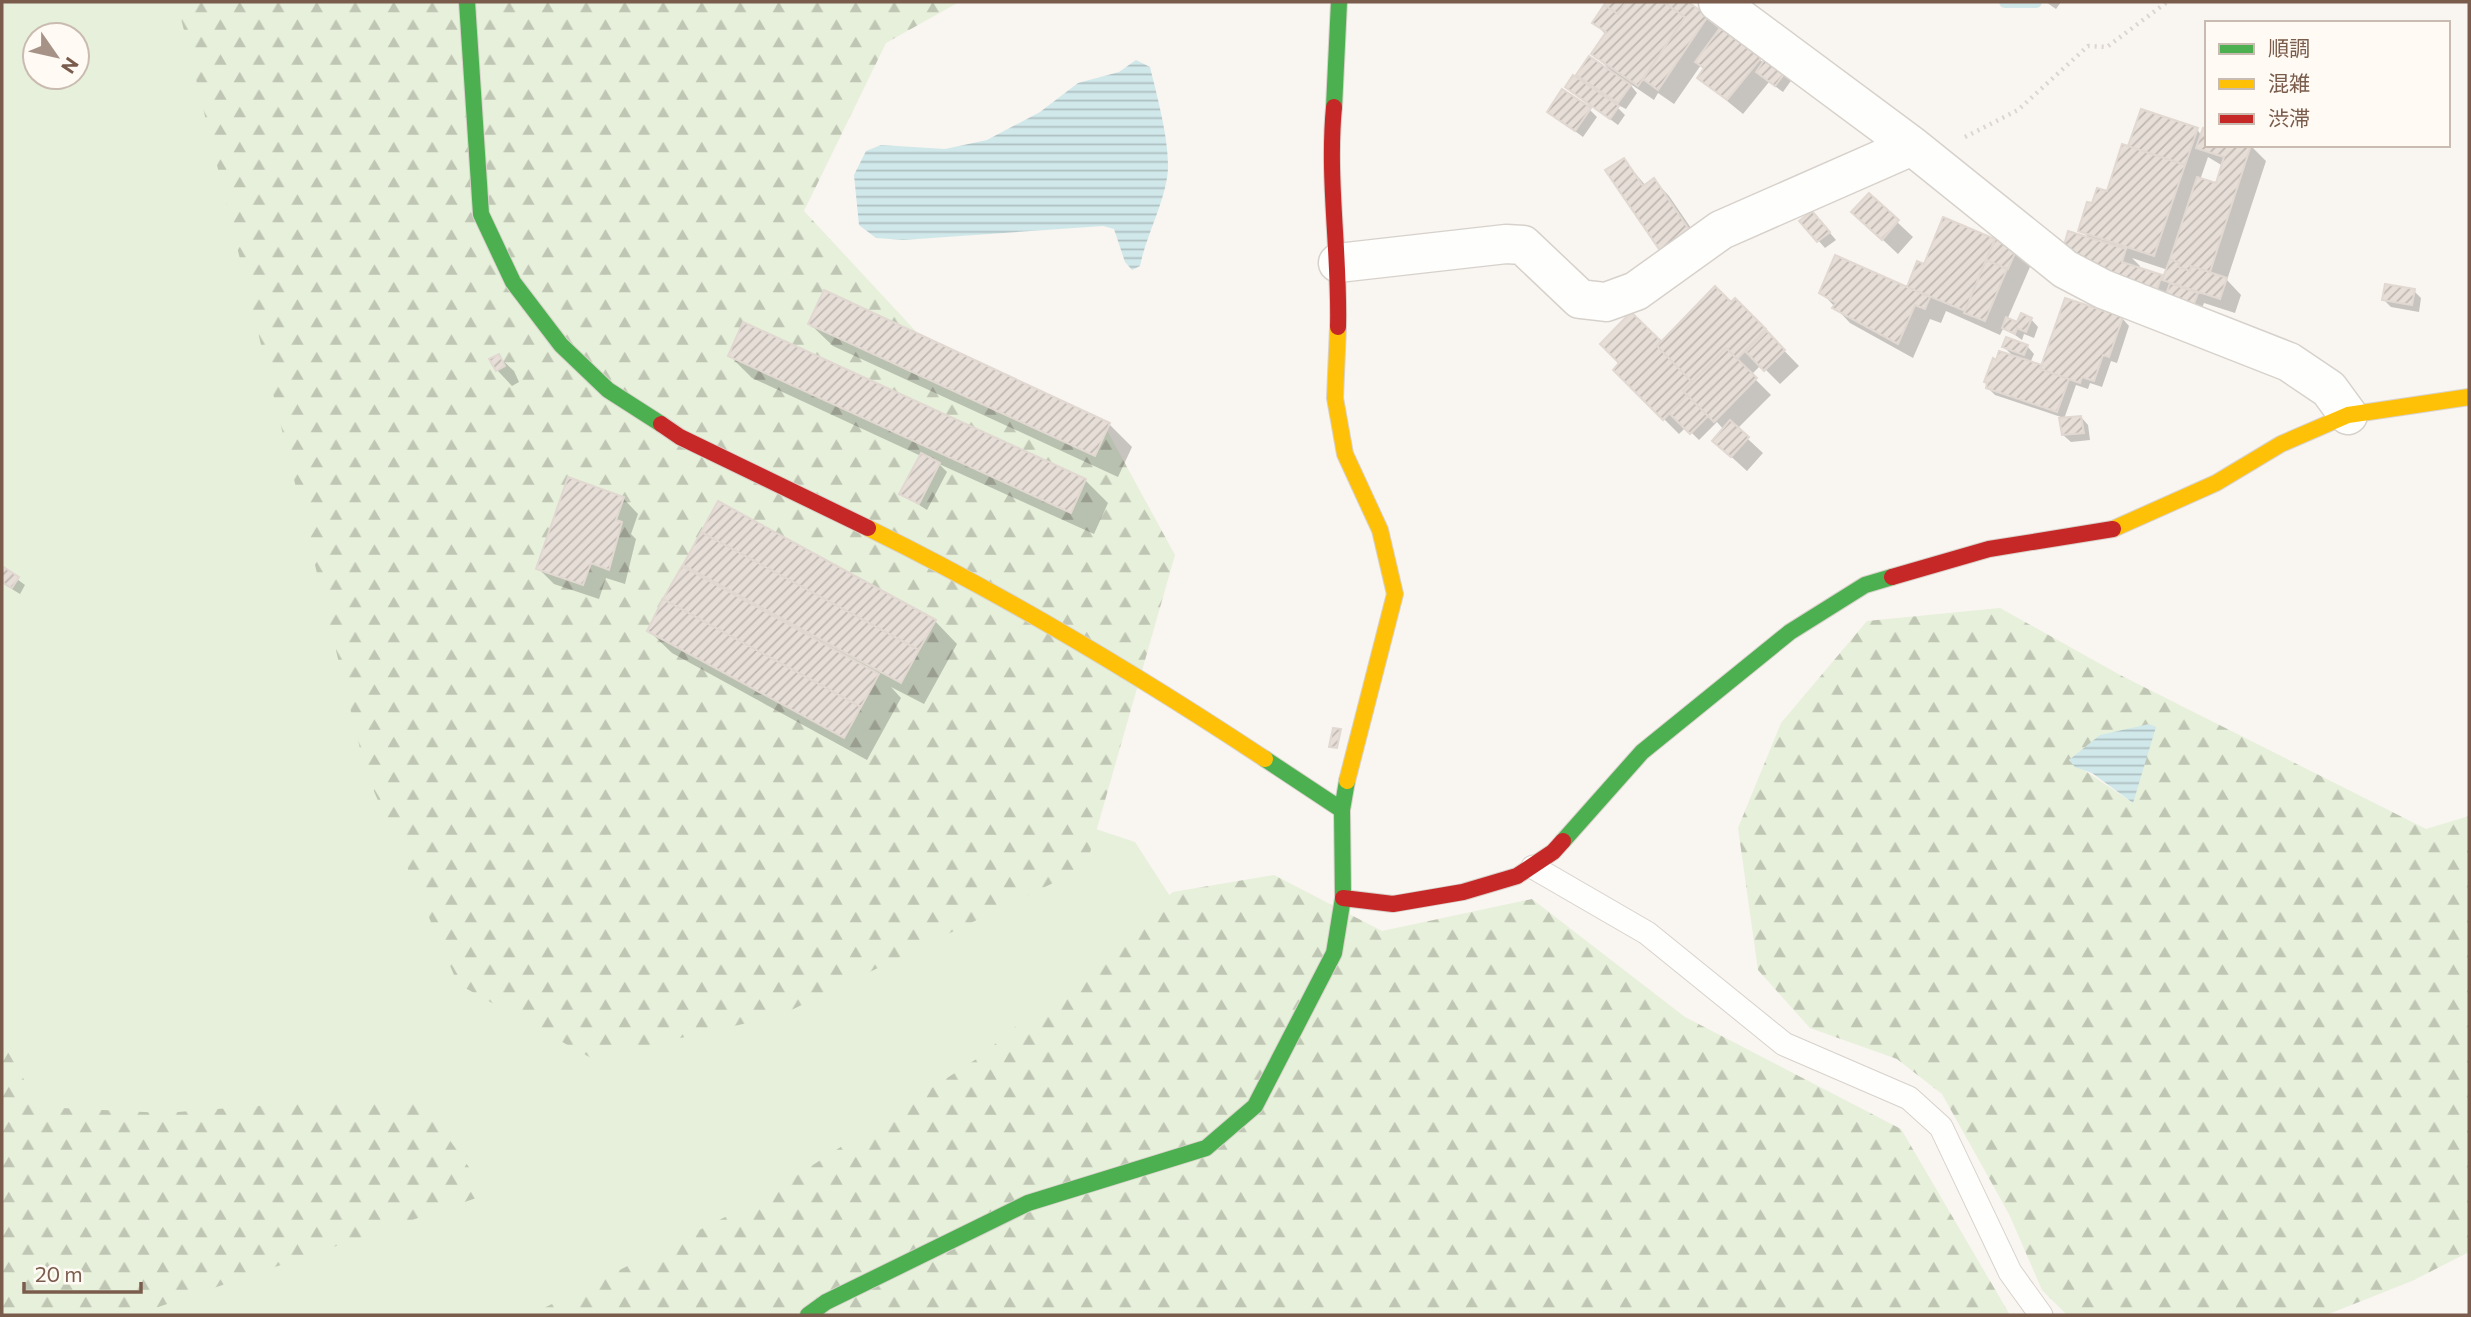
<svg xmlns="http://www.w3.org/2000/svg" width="2471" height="1317" viewBox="0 0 2471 1317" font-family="Commissioner,'Noto Sans JP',sans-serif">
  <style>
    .grass { fill: #e7f0db; fill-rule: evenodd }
    .forest { fill: url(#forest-firs); fill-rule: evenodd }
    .water { fill: url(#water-rules) }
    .shadow { fill: #0003; fill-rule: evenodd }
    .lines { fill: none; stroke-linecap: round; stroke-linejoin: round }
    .stream { stroke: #d0e8ea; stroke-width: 12 }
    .building { fill: url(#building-hatch); stroke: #e2d8d2; stroke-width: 2 }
    .lane-casing { stroke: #d7d1cb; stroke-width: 25 }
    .street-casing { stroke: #d7d1cb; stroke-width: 41 }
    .fast-casing { stroke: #d9d2cb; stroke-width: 18 }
    .slow-casing { stroke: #d9d2cb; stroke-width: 18 }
    .jam-casing { stroke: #d9d2cb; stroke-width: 18 }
    .path { stroke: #dcd5d0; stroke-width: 4.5; stroke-dasharray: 2 5; stroke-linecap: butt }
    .lane { stroke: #fefefd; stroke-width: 23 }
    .street { stroke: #fefefd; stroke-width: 38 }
    .fast { stroke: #4caf50; stroke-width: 16 }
    .slow { stroke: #ffc107; stroke-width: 16 }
    .jam { stroke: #c62828; stroke-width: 16 }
  </style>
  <defs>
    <pattern id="forest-firs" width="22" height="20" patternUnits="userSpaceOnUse" patternTransform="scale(1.75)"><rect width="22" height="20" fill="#e7f0db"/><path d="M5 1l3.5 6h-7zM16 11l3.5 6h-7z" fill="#c0c6b4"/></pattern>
    <pattern id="water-rules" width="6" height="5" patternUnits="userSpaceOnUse" patternTransform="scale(1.75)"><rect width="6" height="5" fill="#d0e8ea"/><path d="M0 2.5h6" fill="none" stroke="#aebfc0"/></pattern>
    <pattern id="building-hatch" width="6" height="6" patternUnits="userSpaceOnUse" patternTransform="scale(1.75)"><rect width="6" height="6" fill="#e6ded7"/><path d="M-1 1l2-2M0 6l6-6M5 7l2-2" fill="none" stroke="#bfb7b1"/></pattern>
  </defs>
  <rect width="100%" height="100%" fill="#f9f5f0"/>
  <path class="grass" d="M2 2H390L1005 799 1135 842 1206 952 729 1315H2ZM35 35H77V77H35Z"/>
  <path class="forest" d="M177 2H959L886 43 804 211 962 381 1104 425 1175 555 1086 867 779 1016 591 1058 458 984 366 773Z
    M2000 608 2120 675 2426 829 2469 816V1252L2412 1281 2326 1315H2067L2042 1290 2009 1214 1942 1094 1897 1059 1810 1028 1758 970 1738 828 1781 723 1867 621ZM2082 750 2133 803 2069 760Z
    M1274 875 1382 931 1532 899 1685 1017 1901 1129 2010 1315H530L759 1200 981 1056 1173 892Z
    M2 1042 40 1107 165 1113 284 1104H424L488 1194 135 1315H2Z"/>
  <path class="water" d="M1136 60 1150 67C1157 96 1172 149 1167 178 1162 208 1146 236 1140 266L1132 270 1125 262 1114 229 1103 226 903 240 876 238 859 225 854 175 866 151 881 145 945 149 987 140 1040 112 1078 83 1119 72Z
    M2149 724 2156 727 2133 803 2092 773 2075 767 2069 760 2100 735Z"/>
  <path class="shadow" d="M1608 2H1685L1764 63 1793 78 1783 92 1769 82 1743 114 1699 78 1705 69 1701 65 1674 104 1658 93 1654 100 1629 83 1637 93 1626 109 1612 102 1625 115 1618 125 1567 87 1589 88 1579 75 1611 71 1594 54 1606 35 1594 22Z
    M2046 2H2061L2056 9Z
    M1590 110 1597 117 1583 137 1549 112Z
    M2197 129 2207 145 2251 146 2266 161 2227 280 2241 295 2235 313 2204 303 2200 313 2172 303 2080 230 2094 205 2108 193 2129 148ZM2208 157 2223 166 2217 186 2200 180ZM2132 258 2168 270 2164 280 2139 270 2140 266Z
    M1624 160 1646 186 1654 180 1669 196 1704 247 1677 266Z
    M1944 219 2033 260 2007 320 2018 324 2031 319 2038 327 2034 338 2024 334 2022 340 2004 327 2000 335 1946 311 1941 323 1930 319 1913 358 1850 323 1821 292 1907 289 1925 266Z
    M1819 220 1836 240 1825 248 1802 222Z
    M1897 222 1913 237 1898 254 1869 227Z
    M2414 291 2421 298 2419 312 2391 307 2384 300Z
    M1735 300 1799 366 1780 384 1761 365 1751 375 1771 395 1737 429 1763 453 1747 471 1714 441 1724 430 1717 422 1699 440 1686 427 1679 434 1615 370 1621 363 1631 314 1661 343Z
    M2122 318 2129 326 2117 363 2111 361 2102 387 2090 383 2088 389 2076 385 2064 419 2081 417 2088 425 2090 440 2071 442 2063 435 2061 417 1995 395 1988 388 2015 358 2004 347 2027 346 2034 354 2030 363 2043 367Z
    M810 324 1109 424 1132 447 1118 477 833 346Z
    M498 356 514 371 519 382 512 386 497 370 492 360Z
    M730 356 1085 480 1108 503 1094 534 939 464 947 472 927 510 902 494 921 456 752 378Z
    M623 498 638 514 631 534 636 539 625 584 606 578 599 599 554 584 538 568Z
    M685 564 935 621 957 644 924 704 891 687 901 698 867 760 672 653 649 631 696 575Z
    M2 568 25 585 20 594 2 583Z"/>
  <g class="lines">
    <path class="stream" d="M2005 2H2036"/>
  </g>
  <path class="building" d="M1606 2H1626L1618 14 1604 5Z
    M1626 2H1663L1685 17 1638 86 1591 54 1606 32 1592 23 1604 5 1618 14Z
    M1663 2H1688L1708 16 1658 90 1643 79 1685 17Z
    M1720 28 1761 58 1727 100 1697 78 1704 68 1695 62Z
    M1589 56 1631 85 1618 103 1576 75Z
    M1767 56 1787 70 1775 86 1756 72Z
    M1573 75 1619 106 1610 119 1565 87Z
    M1562 89 1591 108 1575 131 1547 112Z
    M2141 109 2198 128 2185 165 2128 146Z
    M2203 128 2207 130V145H2251L2210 272 2191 266 2190 271 2178 267 2180 263 2170 259 2197 177 2216 183 2224 157 2196 148Z
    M2122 144 2185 165 2154 256 2078 231 2087 202 2092 203 2097 188 2107 191Z
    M1624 158 1643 186 1654 178 1690 231 1661 252 1605 170Z
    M1869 193 1899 220 1882 240 1851 212Z
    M1812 211 1830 232 1817 242 1799 221Z
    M1943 217 1995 239 1965 311 1907 287 1917 261 1924 264Z
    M2068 231 2126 249 2122 262 2162 275 2155 295 2061 256Z
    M1997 235 2019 244 2008 269 1986 260Z
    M1835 255 1930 297 1925 309 1915 305 1898 344 1832 308 1836 303 1819 293Z
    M2170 259 2180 263 2178 267 2190 271 2191 266 2227 278 2220 299 2162 280Z
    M1986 260 2007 269 1985 321 1964 313Z
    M2170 283 2198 293 2193 306 2165 297Z
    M2385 284 2415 289 2412 305 2382 300Z
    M1715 286 1731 302 1735 298 1766 329 1737 359 1726 348 1692 382 1657 346Z
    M824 290 1110 423 1095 456 808 324Z
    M2065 298 2123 317 2109 357 2103 355 2094 381 2082 377 2080 383 2040 369Z
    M1631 312 1661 341 1657 346 1692 382 1683 391 1687 395 1663 420 1613 370 1619 363 1600 344Z
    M2021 313 2032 318 2026 332 2017 328 2015 334 2002 328 2006 317 2017 322Z
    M743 322 1086 479 1071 513 728 356Z
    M1767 331 1785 350 1764 371 1746 352Z
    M2006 337 2028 345 2024 355 2002 347Z
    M1726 348 1757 378 1714 422 1683 391Z
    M1999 351 2042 365 2040 369 2069 379 2057 412 1986 388 1987 383 1984 382 1993 358 1996 360Z
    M499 354 505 366 496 371 489 359Z
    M1687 395 1708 416 1690 434 1669 413Z
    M2081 416 2084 433 2062 435 2059 418Z
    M1730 420 1749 437 1731 457 1712 441Z
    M921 453 940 463 919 504 899 494Z
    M568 477 624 497 616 520 622 522 609 570 591 563 583 585 536 569Z
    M718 501 936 620 919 650 701 532Z
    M701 532 919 650 901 683 683 565Z
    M2 566 19 577 12 588 2 582Z
    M682 566 879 674 861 707 663 599Z
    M663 599 861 707 844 738 647 631Z
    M1333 728 1341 729 1337 748 1329 747Z"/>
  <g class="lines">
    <defs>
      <path id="lane" d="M1533 867 1647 933 1784 1044 1909 1098 1941 1127 2010 1272 2041 1315"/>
      <path id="street" d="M1718 2 1912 146 2065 269 2103 289 2289 362 2329 389 2348 415
        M1338 263 1506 244 1523 245 1580 299 1606 302 1636 291 1721 230 1912 146"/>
      <path id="fast" d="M467 2 481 214 513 282 561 345 608 390 661 424
        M1334 107 1339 2
        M1265 759 1342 810
        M1563 841 1642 752 1790 632 1865 585 1892 577
        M808 1315 826 1302 1028 1203 1206 1148 1255 1106 1334 953 1343 898 1342 810 1347 781"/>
      <path id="slow" d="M1338 327 1335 398 1345 454 1380 530 1395 594 1347 781
        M868 528C1005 595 1138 675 1265 759
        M2113 529 2216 483 2281 444 2348 415 2469 397"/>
      <path id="jam" d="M1334 107C1327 180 1340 254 1338 327
        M661 424 680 437 868 528
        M1892 577 1989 549 2113 529
        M1343 898 1393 904 1463 892 1517 876 1553 852 1563 841"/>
    </defs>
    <use href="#lane" class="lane-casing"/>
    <use href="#street" class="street-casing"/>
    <use href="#fast" class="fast-casing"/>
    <use href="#slow" class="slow-casing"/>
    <use href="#jam" class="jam-casing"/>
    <path class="path" d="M1965 137 2018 110 2088 46 2107 47 2167 2"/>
    <use href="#lane" class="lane"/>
    <use href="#street" class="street"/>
    <use href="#fast" class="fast"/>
    <use href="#slow" class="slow"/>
    <use href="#jam" class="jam"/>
  </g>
  <rect width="2471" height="1317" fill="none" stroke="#7a5c4d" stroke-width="7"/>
  <rect x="2205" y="21" width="245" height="126" fill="#fffaf3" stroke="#cabbb1" stroke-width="2"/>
  <rect x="2219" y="44" width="35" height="10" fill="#4caf50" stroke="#cabbb1" stroke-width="2"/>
  <text x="2268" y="56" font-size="21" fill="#7a5c4d">順調</text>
  <rect x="2219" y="79" width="35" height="10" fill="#ffc107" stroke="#cabbb1" stroke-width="2"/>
  <text x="2268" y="91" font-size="21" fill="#7a5c4d">混雑</text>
  <rect x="2219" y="114" width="35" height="10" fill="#c62828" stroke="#cabbb1" stroke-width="2"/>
  <text x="2268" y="126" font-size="21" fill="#7a5c4d">渋滞</text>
  <g transform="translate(56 56) rotate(124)"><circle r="33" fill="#fffaf3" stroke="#cabbb1" stroke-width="2"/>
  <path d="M0-5L12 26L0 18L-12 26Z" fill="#a69286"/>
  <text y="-10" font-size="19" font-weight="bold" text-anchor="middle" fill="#7a5c4d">N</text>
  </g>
  <path d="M24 1282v10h117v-10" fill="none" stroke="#7a5c4d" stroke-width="3.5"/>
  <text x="35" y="1282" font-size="21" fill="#7a5c4d" stroke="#fffaf3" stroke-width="5" paint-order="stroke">20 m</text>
</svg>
